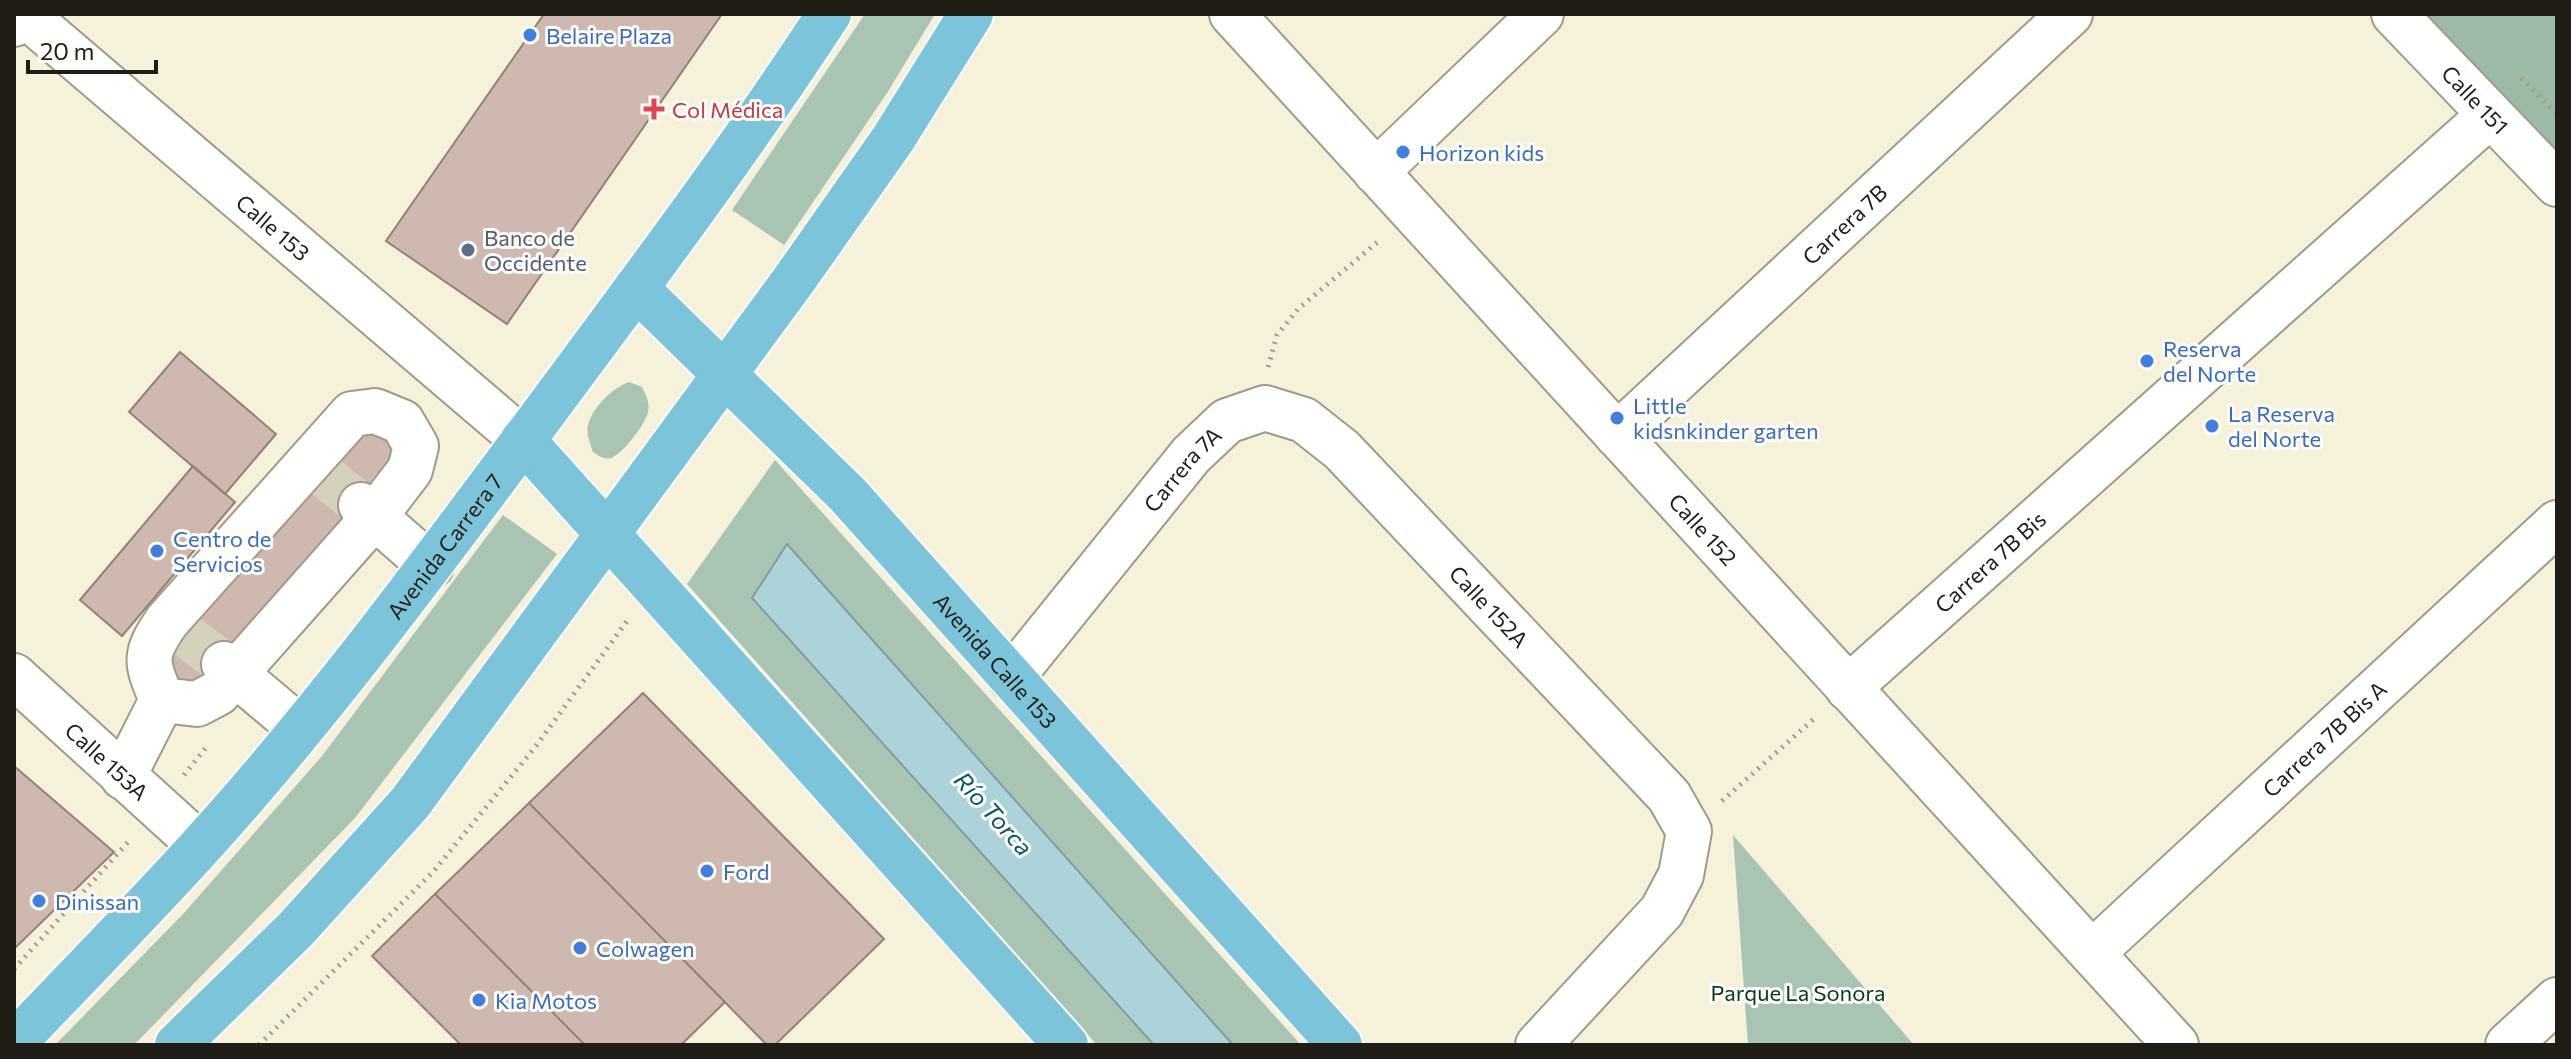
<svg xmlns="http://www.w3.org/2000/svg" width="2571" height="1059" viewBox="0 0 2571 1059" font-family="Commissioner,sans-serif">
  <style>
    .green { fill: #aac4b3 }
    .forest { fill: #9dbaa7 }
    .water { fill: #add3da; stroke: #829c9f; stroke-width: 2 }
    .building { fill: #cfb8b0; stroke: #958078; stroke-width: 2 }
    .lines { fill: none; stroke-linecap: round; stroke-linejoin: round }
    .minor-tunnel { stroke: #d5d1bd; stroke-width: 44; stroke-dasharray: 44 22; stroke-linecap: butt }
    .minor-casing { stroke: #9f9b87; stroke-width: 48 }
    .major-casing { stroke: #fff; stroke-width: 48 }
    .path { stroke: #a19d8d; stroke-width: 5; stroke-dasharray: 2 6; stroke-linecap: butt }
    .minor { stroke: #fff; stroke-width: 44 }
    .major { stroke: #7cc4da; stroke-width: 44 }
    .shop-dot { fill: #3f7fe0; stroke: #fefdf9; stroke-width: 3 }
    .health-dot { fill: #e0444e; stroke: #fefdf9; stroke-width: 3 }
    .service-dot { fill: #5c6f8a; stroke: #fefdf9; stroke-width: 3 }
    .labels { text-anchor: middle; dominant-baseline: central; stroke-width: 6; stroke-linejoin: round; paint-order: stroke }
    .shop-label { font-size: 22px; fill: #366cbe; stroke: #fefdf9; text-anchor: start }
    .street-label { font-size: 22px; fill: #1f1d15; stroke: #fefdf9 }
    .health-label { font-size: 22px; fill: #be3a42; stroke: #fefdf9; text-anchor: start }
    .service-label { font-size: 22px; fill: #4e5e75; stroke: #fefdf9; text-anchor: start }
    .park-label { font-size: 22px; fill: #023920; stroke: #fefdf9 }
    .water-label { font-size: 24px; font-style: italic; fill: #055863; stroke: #fefdf9 }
  </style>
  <rect width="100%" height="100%" fill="#f5f1db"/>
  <path class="green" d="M865 14H935L887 93 784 245 732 210Z
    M629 382 642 387C646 396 650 402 648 412 646 423 622 455 611 458 603 460 598 455 593 452 590 443 586 434 588 425 593 407 612 388 629 382Z
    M775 460 1301 1045H1097L687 584Z
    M503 515 557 554 355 818 134 1045H55L184 913 322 756Z
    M1733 835 1914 1045H1748Z"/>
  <path class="forest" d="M2416 14H2557V158Z"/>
  <path class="water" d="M787 544 1233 1045H1154L752 598Z"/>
  <path class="building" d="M544 14H722L507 324 386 241Z
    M180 352 276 434 225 494 129 412Z
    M367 414 409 449 196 696 155 660Z
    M193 466 235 502 122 636 80 600Z
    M643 693 884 939 775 1045H767L529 803Z
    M14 766 114 852 14 949Z
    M529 803 725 1002 681 1045H585L435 894Z
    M435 894 585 1045H461L372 956Z"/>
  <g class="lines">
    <path class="minor-tunnel" d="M318 471 361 505
      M180 631 224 664"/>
    <defs>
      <g id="minor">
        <path id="s1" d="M1232 14 2176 1045"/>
        <path id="s2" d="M2394 14 2557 184"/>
        <path id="s3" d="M14 24 24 14 523 440"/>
        <path d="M1376 172 1541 14"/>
        <path id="s4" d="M1617 435 2070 14"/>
        <path d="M361 505 431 566"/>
        <path d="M224 664 301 729"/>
        <path id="s5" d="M14 676 201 846"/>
        <path id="s6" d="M1011 678 1191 455 1227 421 1265 408 1304 420 1342 450 1669 796 1689 831 1681 875 1662 911 1538 1045"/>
        <path id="s7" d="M1848 688 2490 115"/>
        <path d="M123 777 162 700C146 662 143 656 167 621L352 414 375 411 402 422 416 446 410 470 374 517 218 693 197 704 162 700"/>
        <path id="s8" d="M2092 953 2557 523"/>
        <path d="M2508 1045 2557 1000"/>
      </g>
      <g id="major">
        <path id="s9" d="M636 288 848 495 1340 1045"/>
        <path d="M523 440 1066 1045"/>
        <path id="s10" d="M14 1043C76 978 140 913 200 847 319 716 424 574 529 433 631 295 735 158 829 14"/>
        <path d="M177 1045 296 929 410 803 796 277 893 139 971 14"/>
      </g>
    </defs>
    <use href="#minor" class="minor-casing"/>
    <use href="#major" class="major-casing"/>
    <path class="path" d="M2521 78 2557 114
      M1268 367 1277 335 1298 309 1380 240
      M184 775 208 745
      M1722 801 1816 717
      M14 969 129 841
      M259 1045 433 872 536 746 627 621"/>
    <use href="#minor" class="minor"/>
    <use href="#major" class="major"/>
  </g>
  <g class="shop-dot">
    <circle cx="530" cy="35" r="8"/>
    <circle cx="1403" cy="152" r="8"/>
    <circle cx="2147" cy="361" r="8"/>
    <circle cx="1617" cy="418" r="8"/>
    <circle cx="2212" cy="426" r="8"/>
    <circle cx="157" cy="551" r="8"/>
    <circle cx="707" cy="871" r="8"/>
    <circle cx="39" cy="901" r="8"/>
    <circle cx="580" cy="948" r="8"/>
    <circle cx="479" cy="1000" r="8"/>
  </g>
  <path class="health-dot" d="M650 97h8v8h8v8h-8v8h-8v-8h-8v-8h8z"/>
  <circle class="service-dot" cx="468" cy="250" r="8"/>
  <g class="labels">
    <g class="shop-label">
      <text x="546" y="35">Belaire Plaza</text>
      <text x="1419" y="152">Horizon kids</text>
      <text x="2163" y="348">Reserva<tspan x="2163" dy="25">del Norte</tspan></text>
      <text x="1633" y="405">Little<tspan x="1633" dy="25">kidsnkinder garten</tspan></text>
      <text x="2228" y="413">La Reserva<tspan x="2228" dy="25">del Norte</tspan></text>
      <text x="173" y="538">Centro de<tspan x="173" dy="25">Servicios</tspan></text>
      <text x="723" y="871">Ford</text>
      <text x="55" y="901">Dinissan</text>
      <text x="596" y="948">Colwagen</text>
      <text x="495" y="1000">Kia Motos</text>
    </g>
    <g class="street-label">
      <text stroke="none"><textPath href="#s2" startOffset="118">Calle 151</textPath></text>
      <text stroke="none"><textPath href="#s4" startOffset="310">Carrera 7B</textPath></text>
      <text stroke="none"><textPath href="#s3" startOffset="342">Calle 153</textPath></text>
      <text stroke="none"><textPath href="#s6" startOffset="270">Carrera 7A</textPath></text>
      <text stroke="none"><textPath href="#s1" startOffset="698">Calle 152</textPath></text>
      <text stroke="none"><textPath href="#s10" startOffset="658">Avenida Carrera 7</textPath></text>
      <text stroke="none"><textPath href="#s7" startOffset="190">Carrera 7B Bis</textPath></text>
      <text stroke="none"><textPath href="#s6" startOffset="680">Calle 152A</textPath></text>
      <text stroke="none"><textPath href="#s9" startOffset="518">Avenida Calle 153</textPath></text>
      <text stroke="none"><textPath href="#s8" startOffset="316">Carrera 7B Bis A</textPath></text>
      <text stroke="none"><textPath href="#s5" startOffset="126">Calle 153A</textPath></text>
    </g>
    <g class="health-label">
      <text x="672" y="109">Col Médica</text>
    </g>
    <g class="service-label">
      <text x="484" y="237">Banco de<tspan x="484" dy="25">Occidente</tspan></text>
    </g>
    <g class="park-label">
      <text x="1798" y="992">Parque La Sonora</text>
    </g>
    <g class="water-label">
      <text transform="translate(994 813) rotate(48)">Río Torca</text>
    </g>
  </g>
  <rect width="2571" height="1059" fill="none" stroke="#1f1d15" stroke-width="32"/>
  <path d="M28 60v12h128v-12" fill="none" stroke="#1f1d15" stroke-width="4"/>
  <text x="40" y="60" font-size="24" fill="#1f1d15" stroke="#fefdf9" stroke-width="6" paint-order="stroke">20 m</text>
</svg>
